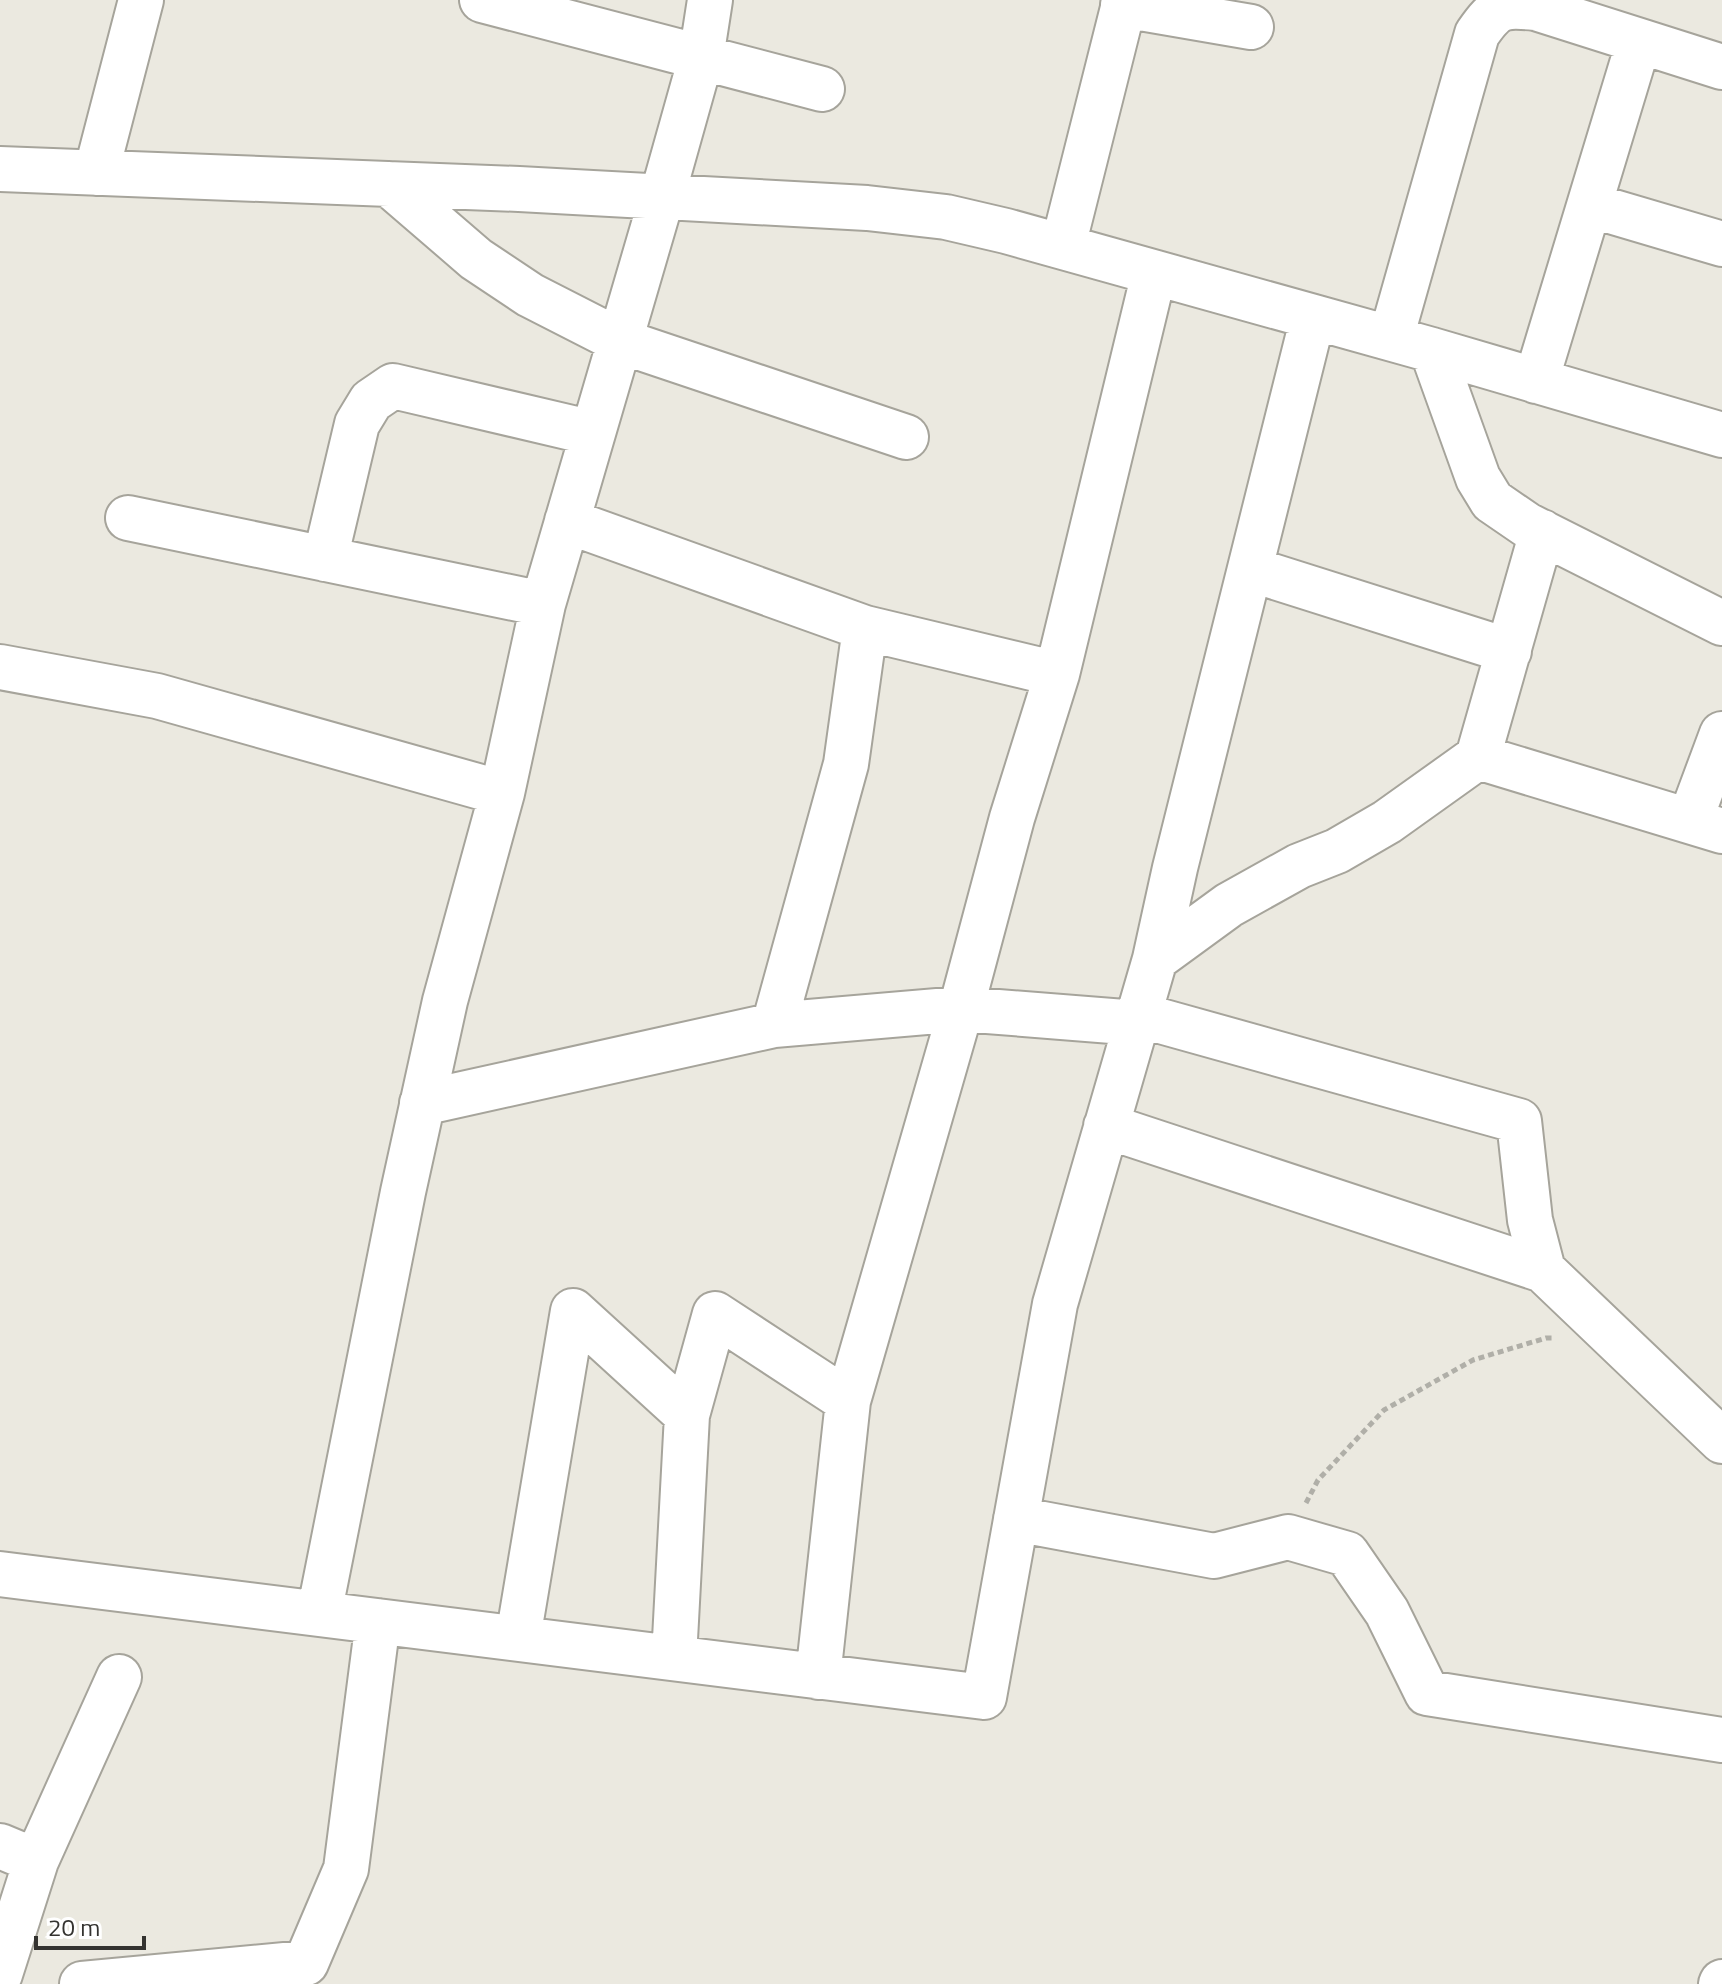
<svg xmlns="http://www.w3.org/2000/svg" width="1722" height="1984" viewBox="0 0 1722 1984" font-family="'Titillium Web',sans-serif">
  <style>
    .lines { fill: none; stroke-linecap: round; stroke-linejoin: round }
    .minor-casing { stroke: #a6a49b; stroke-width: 48 }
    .path { stroke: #b0afa8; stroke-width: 5; stroke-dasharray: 6 4; stroke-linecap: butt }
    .minor { stroke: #fff; stroke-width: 44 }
  </style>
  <rect width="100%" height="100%" fill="#ebe9e0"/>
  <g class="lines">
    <defs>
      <path id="minor" d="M482 0 822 89
        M1123 5 1251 27
        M0 169 519 189 867 208 946 217 1006 231 1432 350 1722 435
        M96 173 141 0
        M389 184 476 259 530 295 620 341 906 437
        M1590 205 1722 244
        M1063 246 1125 0
        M1391 338 1477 34C1497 5 1503 5 1536 8L1722 67
        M1432 350 1478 478 1492 501 1527 525 1722 623
        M1536 381 1639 41
        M128 518 543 604
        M567 521 865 628 1057 674
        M325 559 357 424 371 401 393 386 593 433
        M1250 569 1509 651
        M0 667 157 696 502 793
        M1478 757 1722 831
        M1690 820 1722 734
        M1155 959 1229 905 1299 866 1337 851 1387 822 1478 757 1542 532
        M1139 1015 1519 1121 1530 1220 1543 1270 1722 1441
        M774 1025 846 764 865 628
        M422 1103 774 1025 961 1009 1137 1023
        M1106 1126 1543 1270
        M1016 1519 1214 1556 1288 1537 1347 1554 1387 1612 1427 1693 1722 1740
        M0 1574 984 1697 1055 1304 1155 959 1175 868 1313 317
        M319 1614 403 1192 445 1001 502 793 543 604 662 197 701 58 710 0
        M518 1638 573 1311 687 1415
        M674 1658 687 1415 715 1314 848 1401
        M818 1677 848 1401 961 1009 1012 818 1057 674 1154 273
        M0 1846 36 1861 119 1677
        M0 1974 36 1861
        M82 1984 306 1963 346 1869 378 1621
        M1721 1984 1722 1982"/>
    </defs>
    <use href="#minor" class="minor-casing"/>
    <path class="path" d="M1306 1503 1318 1480 1384 1410 1473 1360 1546 1338H1555"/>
    <use href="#minor" class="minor"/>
  </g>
  <path d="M36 1936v12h108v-12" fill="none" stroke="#343330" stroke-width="4"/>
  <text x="48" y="1936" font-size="24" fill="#343330" stroke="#ffffff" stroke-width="6" paint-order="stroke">20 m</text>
</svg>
